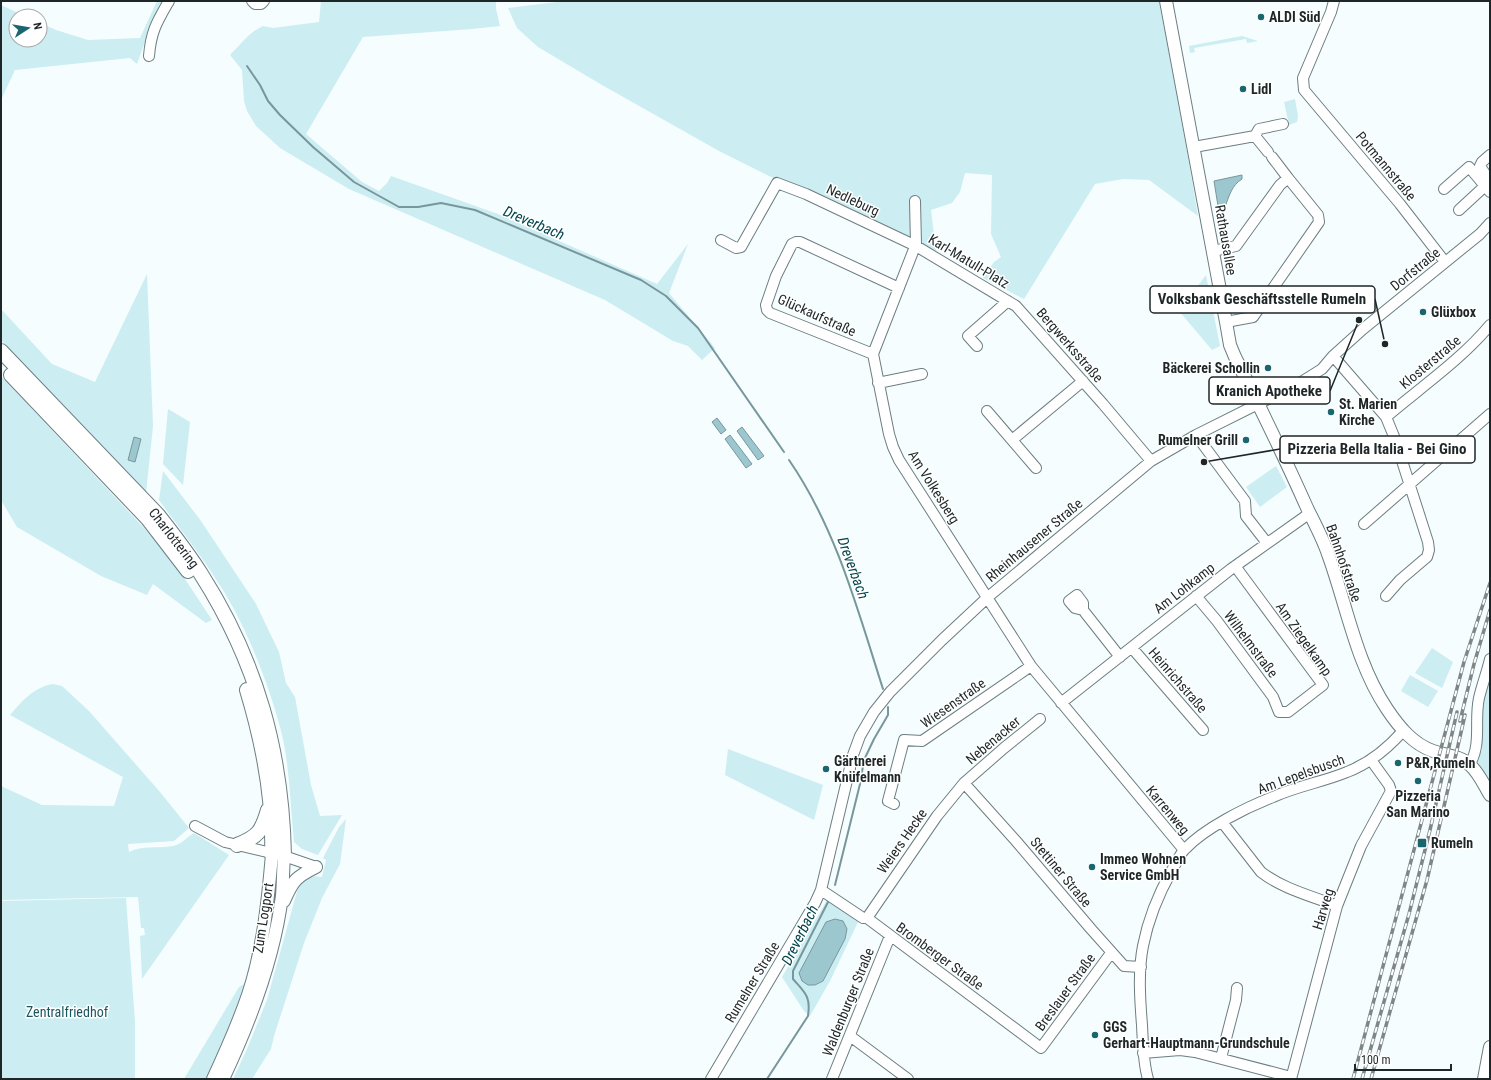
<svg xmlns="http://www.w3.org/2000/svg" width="1491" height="1080" viewBox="0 0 1491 1080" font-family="'Roboto Condensed',sans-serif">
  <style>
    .green { fill: #ccedf2; fill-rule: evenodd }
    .water { fill: #9dc7ce; stroke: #77979c }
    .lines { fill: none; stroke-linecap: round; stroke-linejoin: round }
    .stream { stroke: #77979c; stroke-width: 2 }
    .minor-casing { stroke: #6c7e81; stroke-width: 12 }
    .major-casing { stroke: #6c7e81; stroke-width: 14 }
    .highway-casing { stroke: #6c7e81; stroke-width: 16 }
    .minor { stroke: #fff; stroke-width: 10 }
    .major { stroke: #fff; stroke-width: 12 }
    .highway { stroke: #fff; stroke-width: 14 }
    .rail-casing { stroke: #7e8687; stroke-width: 3.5 }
    .rail { stroke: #fff; stroke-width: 2; stroke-dasharray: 6; stroke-linecap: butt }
    .poi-dot { fill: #1a666f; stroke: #fff; stroke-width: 1.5 }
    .labels { text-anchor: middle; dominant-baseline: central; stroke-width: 3; stroke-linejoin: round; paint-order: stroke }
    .poi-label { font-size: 14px; font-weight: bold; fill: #1e2627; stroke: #fff; text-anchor: start }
    .street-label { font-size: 14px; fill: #1e2627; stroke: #fff }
    .park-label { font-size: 14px; fill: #1a565e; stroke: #fff }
    .water-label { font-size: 15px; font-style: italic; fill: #02454d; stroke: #fff }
    .leader { fill: none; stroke: #1e2627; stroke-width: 1.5 }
    .callout-dot { fill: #1e2627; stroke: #fff; stroke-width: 1.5 }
    .callout { fill: #fff; stroke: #1e2627; stroke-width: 1.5 }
    .callout-label { font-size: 15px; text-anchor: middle; font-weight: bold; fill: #1e2627 }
  </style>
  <rect width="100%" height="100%" fill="#f5fdfe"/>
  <path class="green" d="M157 1H164L148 33 137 64 130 58 15 70 1 100V5L25 16H16V40H40V23L56 30 88 40 140 38Z
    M321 1H496V9L500 26 472 29 363 37 306 134 362 182 379 191 387 183 391 176 498 214 657 284 688 244 669 293 715 348 702 360 688 346 673 341 605 300 349 189 280 148 256 126 247 111 244 101 242 70 230 55 247 37 254 31 263 26 273 28 319 22Z
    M565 1H1159L1187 151 1198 216 1149 180 1123 179 1095 184 1024 299 983 278 994 262 1001 257 991 234 992 175 965 173 960 192 952 203 931 210 936 252 814 193 769 176 719 151 602 85 538 47 517 28 508 8Z
    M1242 36 1258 41 1247 43 1246 39 1194 48 1195 52 1190 53 1189 46Z
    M1295 99 1298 116 1297 122 1289 125 1284 102Z
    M147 274 153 426 146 493 1 340V309L52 364 95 382Z
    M1206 275 1220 346 1212 350 1179 311Z
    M1 376 145 529 179 570 212 620 206 623 153 584 147 595 101 576 17 527 1 500Z
    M168 409 190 422 183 485 163 464Z
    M1276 466 1287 487 1260 507 1246 487Z
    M163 471 201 521 256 604 279 652 286 683 295 697 311 785 320 816 342 815 318 855 302 849 294 842C290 803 290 764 280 727 268 682 245 623 219 584 201 555 179 528 159 500Z
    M1432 648 1453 662 1442 688 1415 673Z
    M1410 675 1438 691 1428 707 1401 691Z
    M1490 676V786L1477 761 1481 710Z
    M53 684 62 686 89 711 160 792 189 828 174 841 128 844 129 852C143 845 157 849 173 846 181 845 187 837 194 833L229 855 142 979 140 936 145 935 144 928H141L138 897 1 900V786L42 805 114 806 123 777 10 715C22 701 34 687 53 684Z
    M728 749 823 785 814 820 725 775Z
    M346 819 340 864 322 898 304 943 274 1036 271 1049 252 1079H233L247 1049 267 1000 298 888C306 876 308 875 322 877L326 860 323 858 339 827Z
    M126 898 135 1022V1079H1V901Z
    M827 900 858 922 830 981 810 1016 804 1011 782 977ZM835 919 845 939 823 981 815 985 799 973 826 923Z
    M246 983C236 1016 223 1048 207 1079H184L239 987Z"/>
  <path class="water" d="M1242 175V179C1232 185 1229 196 1225 207L1218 206 1214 181Z
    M717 418 726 430 721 434 712 422Z
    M742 427 764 456 758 460 737 431Z
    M730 435 752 464 746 468 725 439Z
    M134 437 141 439 135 462 128 460Z
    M835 919 843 921 847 929 845 939 823 981 815 985H808L802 981 799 973 826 922Z"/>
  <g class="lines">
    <path class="stream" d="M247 66 260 85 268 101 280 115 313 147 354 182 399 207H418L441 203 475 210 641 280 666 296 698 328 784 452
      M789 460C836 528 858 611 883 689
      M835 885 860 784 864 760 874 739 888 715V707
      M767 1079 808 1016C811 996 805 993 793 979V971L828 902"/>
    <defs>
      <path id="minor" d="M252 1 255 4H261L264 1
        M1334 1 1331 12 1303 78 1304 90 1400 204 1445 262
        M149 56C151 31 157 22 169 1
        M1255 136 1259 129 1283 124
        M1194 147 1255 136 1268 152
        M1490 155 1482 162 1480 166 1490 181
        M1272 157 1288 178
        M1444 189 1469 167 1490 192
        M915 201 916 244 873 354 889 434 893 447 899 460 1031 666 1184 850
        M1459 210 1485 186
        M721 240 736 248 741 247 777 183 806 194 916 246 1016 306 1103 404 1151 461
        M1213 251 1236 246 1280 185 1288 178 1318 215 1319 222 1253 317 1226 322
        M977 346 968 336 1008 301
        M873 354 770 313 767 310 766 305 776 276 792 244 796 242H800L899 288
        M1333 356 1386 417 1395 439 1428 542 1429 550 1427 557 1400 580 1386 596
        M878 383 922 374
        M987 411 1036 468
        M1386 417C1420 388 1462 359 1490 325
        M1196 435 1245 501 1246 516 1267 543
        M1012 440 1083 381
        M1364 524 1490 414
        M1196 596 1217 621 1273 697 1279 712H1288L1323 685 1235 566
        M1083 610 1075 608 1069 601 1077 595 1083 603V610L1120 657
        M1132 648 1203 730
        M1061 703 1231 569 1310 513
        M1470 764C1482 743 1474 720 1479 698 1482 685 1487 672 1490 659
        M964 783 1016 841 1091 929 1124 966 1141 967
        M894 804 888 801 904 740 922 741 1031 666
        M1222 822 1261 872C1283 889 1312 896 1337 906
        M195 826 225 842 284 856 316 867
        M821 890 863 918H867L1041 1048 1111 953
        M867 918 937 816 964 783 1004 748 1040 719
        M850 1036 908 1079
        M1143 1053 1180 1050 1195 1052 1291 1077
        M1221 1058 1236 1000 1237 988
        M711 1079 815 903 821 890 853 755 860 736 874 712 890 692 942 640 988 597 1151 461 1196 435 1298 384 1322 369 1333 356 1363 329 1480 234 1490 223
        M832 1079 890 936
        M1148 1079C1143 1062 1143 1043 1142 1025 1140 1000 1138 971 1143 946 1148 920 1159 893 1172 870 1176 864 1179 855 1185 849 1205 828 1245 808 1273 797 1297 786 1323 782 1347 772 1368 764 1388 748 1403 731
        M1291 1079 1337 906 1361 846 1391 791 1389 785 1371 760"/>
      <path id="major" d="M1166 1 1226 322 1230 345 1235 357C1260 407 1285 458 1308 510 1315 524 1323 539 1328 554 1347 606 1356 663 1387 709 1399 727 1413 744 1433 751 1445 755 1461 756 1470 765 1479 773 1484 785 1490 795
        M284 901C293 880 296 877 316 867
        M213 1079C226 1051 238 1024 248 995 263 950 268 901 272 854
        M223 1079C250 1022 274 959 282 896 283 883 283 870 284 856
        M1484 1079 1490 1047"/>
      <path id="highway" d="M1 351 158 515C173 534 188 553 201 574 257 662 282 752 284 856
        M11 375 148 519 188 571
        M247 690C263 743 274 798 272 854
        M237 845C258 837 262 831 268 810"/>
    </defs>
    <use href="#minor" class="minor-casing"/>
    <use href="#major" class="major-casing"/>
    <use href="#highway" class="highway-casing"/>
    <use href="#minor" class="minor"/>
    <use href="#major" class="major"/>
    <use href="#highway" class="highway"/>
    <defs>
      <path id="rail" d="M1460 721 1474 664 1490 610
        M1353 1079 1464 662 1490 583
        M1362 1079 1409 914 1430 830 1457 712
        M1371 1079 1427 880 1465 715"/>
    </defs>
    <use href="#rail" class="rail-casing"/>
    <use href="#rail" class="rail"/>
  </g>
  <g class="poi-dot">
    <circle cx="1261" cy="17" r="4"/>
    <circle cx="1243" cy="89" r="4"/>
    <circle cx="1423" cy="312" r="4"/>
    <circle cx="1268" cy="368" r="4"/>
    <circle cx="1331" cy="412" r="4"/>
    <circle cx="1246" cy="440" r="4"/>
    <circle cx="1398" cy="763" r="4"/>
    <circle cx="826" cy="769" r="4"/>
    <circle cx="1418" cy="781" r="4"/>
    <rect x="1417" y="838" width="10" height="10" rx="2"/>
    <circle cx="1092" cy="867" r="4"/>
    <circle cx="1095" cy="1035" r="4"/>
  </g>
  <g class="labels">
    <g class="poi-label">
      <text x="1269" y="17">ALDI Süd</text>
      <text x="1251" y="89">Lidl</text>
      <text x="1431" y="312">Glüxbox</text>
      <text x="1260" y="368" text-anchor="end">Bäckerei Schollin</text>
      <text x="1339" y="404">St. Marien<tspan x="1339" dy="16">Kirche</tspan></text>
      <text x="1238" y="440" text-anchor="end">Rumelner Grill</text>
      <text x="834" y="761">Gärtnerei<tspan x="834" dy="16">Knüfelmann</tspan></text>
      <text x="1406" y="763">P&amp;R,Rumeln</text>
      <text x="1418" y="796" text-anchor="middle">Pizzeria<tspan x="1418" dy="16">San Marino</tspan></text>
      <text x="1431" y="843">Rumeln</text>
      <text x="1100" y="859">Immeo Wohnen<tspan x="1100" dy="16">Service GmbH</tspan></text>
      <text x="1103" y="1027">GGS<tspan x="1103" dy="16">Gerhart-Hauptmann-Grundschule</tspan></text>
    </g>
    <g class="street-label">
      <text transform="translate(1386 166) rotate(50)">Potmannstraße</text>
      <text transform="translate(853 200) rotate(25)">Nedleburg</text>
      <text transform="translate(1226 240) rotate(80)">Rathausallee</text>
      <text transform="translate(969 261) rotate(31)">Karl-Matull-Platz</text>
      <text transform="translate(1415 269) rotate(-39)">Dorfstraße</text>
      <text transform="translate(817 315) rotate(24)">Glückaufstraße</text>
      <text transform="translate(1070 345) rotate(49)">Bergwerksstraße</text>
      <text transform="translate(1430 362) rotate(-40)">Klosterstraße</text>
      <text transform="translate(934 487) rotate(58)">Am Volkesberg</text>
      <text transform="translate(174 538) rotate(52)">Charlottering</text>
      <text transform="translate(1034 540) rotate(-40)">Rheinhausener Straße</text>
      <text transform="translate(1344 563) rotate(71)">Bahnhofstraße</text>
      <text transform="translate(1184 588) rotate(-38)">Am Lohkamp</text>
      <text transform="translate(1304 639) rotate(55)">Am Ziegelkamp</text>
      <text transform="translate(1251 644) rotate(53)">Wilhelmstraße</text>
      <text transform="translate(1178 680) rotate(49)">Heinrichstraße</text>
      <text transform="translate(953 703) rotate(-35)">Wiesenstraße</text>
      <text transform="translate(993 740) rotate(-40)">Nebenacker</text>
      <text transform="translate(1301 774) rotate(-20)">Am Lepelsbusch</text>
      <text transform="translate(1168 810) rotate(50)">Karrenweg</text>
      <text transform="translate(902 841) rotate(-55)">Weiers Hecke</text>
      <text transform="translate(1061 872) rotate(50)">Stettiner Straße</text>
      <text transform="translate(1323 909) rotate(-73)">Harweg</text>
      <text transform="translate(263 918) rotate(-81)">Zum Logport</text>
      <text transform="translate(940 956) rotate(36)">Bromberger Straße</text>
      <text transform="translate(752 982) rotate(-59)">Rumelner Straße</text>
      <text transform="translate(1065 992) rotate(-54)">Breslauer Straße</text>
      <text transform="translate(848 1002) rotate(-68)">Waldenburger Straße</text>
    </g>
    <g class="park-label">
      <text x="67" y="1012">Zentralfriedhof</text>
    </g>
    <g class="water-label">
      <text transform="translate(534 223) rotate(23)">Dreverbach</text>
      <text transform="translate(853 568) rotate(70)">Dreverbach</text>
      <text transform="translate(800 935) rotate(-64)">Dreverbach</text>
    </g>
  </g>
  <path class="leader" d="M1385 344L1375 299M1359 320L1330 391M1204 462L1280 449"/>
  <g class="callout-dot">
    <circle cx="1385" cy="344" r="4"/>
    <circle cx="1359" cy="320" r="4"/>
    <circle cx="1204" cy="462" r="4"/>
  </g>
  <g class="callout">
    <rect x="1150" y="286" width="225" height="27" rx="4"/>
    <rect x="1209" y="377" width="121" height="27" rx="4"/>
    <rect x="1280" y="436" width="195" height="27" rx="4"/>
  </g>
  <g class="callout-label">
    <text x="1262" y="304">Volksbank Geschäftsstelle Rumeln</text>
    <text x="1269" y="396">Kranich Apotheke</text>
    <text x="1377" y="454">Pizzeria Bella Italia - Bei Gino</text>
  </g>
  <rect width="1491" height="1080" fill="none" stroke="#1e2627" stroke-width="4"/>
  <g transform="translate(28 28) rotate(78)"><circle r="19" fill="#ffffff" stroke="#a5a8a9"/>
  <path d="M0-3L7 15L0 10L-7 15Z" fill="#1a666f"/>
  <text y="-6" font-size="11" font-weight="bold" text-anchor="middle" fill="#1e2627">N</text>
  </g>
  <path d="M1355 1064v6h96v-6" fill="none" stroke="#1e2627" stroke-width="2"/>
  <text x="1361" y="1064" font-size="12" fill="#1e2627" stroke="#ffffff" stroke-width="3" paint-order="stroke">100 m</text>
</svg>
